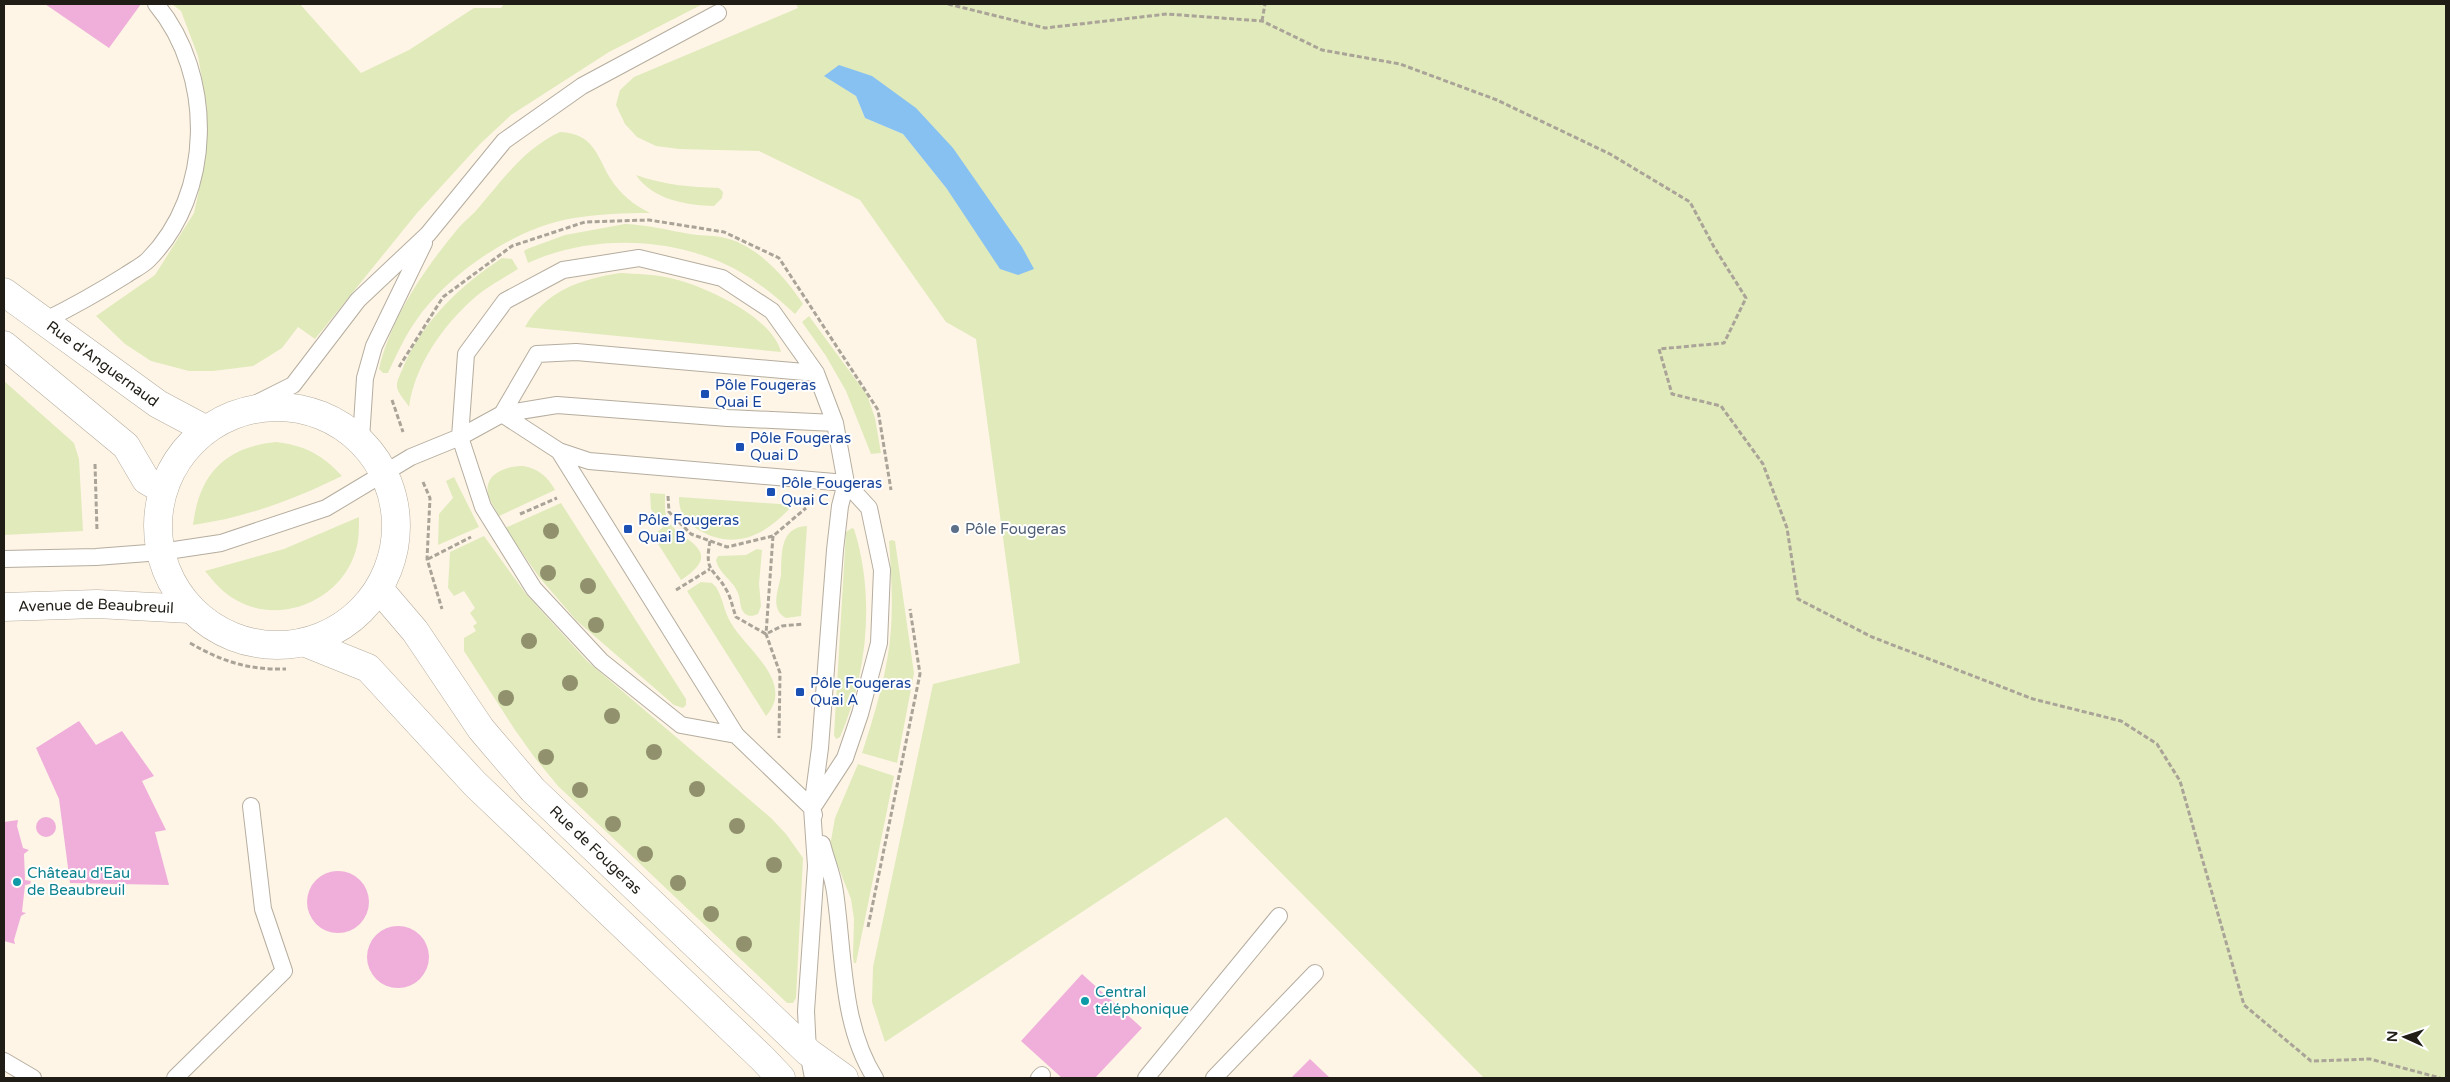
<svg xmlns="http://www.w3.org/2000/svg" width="2450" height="1082" viewBox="0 0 2450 1082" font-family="'Varela Round',sans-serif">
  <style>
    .green { fill: #e0eabb; fill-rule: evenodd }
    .water { fill: #86c1f2 }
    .building { fill: #efafda }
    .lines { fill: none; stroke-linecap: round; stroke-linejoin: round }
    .service-casing { stroke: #b5ad9f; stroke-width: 18 }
    .secondary-casing { stroke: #b5ad9f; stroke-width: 29 }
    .path { stroke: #aaa398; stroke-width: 3; stroke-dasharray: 5 2.5; stroke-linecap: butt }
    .service { stroke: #fff; stroke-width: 16 }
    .secondary { stroke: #fff; stroke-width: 28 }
    .tree { fill: #91916d }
    .transit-dot { fill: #1a4fb4; stroke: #fff; stroke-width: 2 }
    .service-dot { fill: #5c6f8a; stroke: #fff; stroke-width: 2 }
    .culture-dot { fill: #0f9aa8; stroke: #fff; stroke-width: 2 }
    .labels { text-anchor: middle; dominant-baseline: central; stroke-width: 4; stroke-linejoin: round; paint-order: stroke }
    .street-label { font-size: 15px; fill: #201d17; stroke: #fff }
    .transit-label { font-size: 15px; fill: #164399; stroke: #fff; text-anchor: start }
    .service-label { font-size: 15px; fill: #4e5e75; stroke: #fff; text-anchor: start }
    .culture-label { font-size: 15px; fill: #0d838f; stroke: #fff; text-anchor: start }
  </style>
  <rect width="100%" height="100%" fill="#fef5e6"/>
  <path class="green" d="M172 4H300L361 73 409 50 474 8H501L504 4H703L609 52 511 115 480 144 417 213 315 339 298 327 282 348 253 366 213 371H189L151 361 125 344 96 316 155 275 194 213 205 162 207 108 198 56 181 11Z
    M796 4H2446V1078H1484L1226 817 885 1042 872 1002 873 967 933 684 1020 663 976 339 946 322 860 200 759 151 679 149 656 146 637 137 625 124 616 105 620 90 634 77 798 8ZM825 76 953 148 947 189 903 134 865 118 856 96Z
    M560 132C593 134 596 153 610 178 620 194 634 205 650 213 625 213 599 214 574 218 516 227 447 274 415 322 404 338 396 356 388 373H383L379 369C391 318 423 271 456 231 463 222 473 215 480 206 504 178 525 148 560 132Z
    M636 175C664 185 690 187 719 188L723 192 722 198 714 206C686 205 653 200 636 175Z
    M625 224C649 225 667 230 690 234 700 236 711 235 721 237 755 243 785 276 803 304L795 314C777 297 757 281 735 269 673 236 590 234 528 263L524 251 527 249 565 235Z
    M502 258 512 259 518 269C504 278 486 287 473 299 442 327 415 365 409 407 406 401 398 394 397 387 396 380 402 372 404 365 424 320 461 285 502 258Z
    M620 273C637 274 654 274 670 278 703 285 773 317 781 352L525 327C545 291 581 279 620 273Z
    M809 316 867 395 875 418 881 453 871 454 846 391 826 356 802 322Z
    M4 381 74 443 79 459 83 531 4 535Z
    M276 442C304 445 323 455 342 476 295 499 245 518 193 525 199 474 225 447 276 442Z
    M523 466C539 469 547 476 555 490L499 516C496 509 490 502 488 494 484 473 507 466 523 466Z
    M454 477 479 527 438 545 439 514 453 498 446 481Z
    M650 493 665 494C665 503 664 513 668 521 680 541 728 550 681 580L653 536 663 527 651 509Z
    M679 497 793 505C766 535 735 552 697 529 684 520 679 512 679 497Z
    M561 503 686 699V705L683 708 674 705 576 620 539 577 505 528Z
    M359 517C359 531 359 543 354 556 337 602 279 625 236 600 223 593 214 582 205 571L284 549Z
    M807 526 801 616 786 618C769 609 779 589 781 575 782 555 779 527 807 526Z
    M852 528 854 529C875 595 868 673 840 737L836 739 834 735 846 532Z
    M484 536 526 594 587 661 771 818 786 834 803 858 796 998 793 1003H787L558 786 535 758 515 730 464 651V638L476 631 473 626 477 623 470 613 475 608 464 591 454 596 448 588 450 552Z
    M892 540 895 541 914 673 897 763 862 753C875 713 888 671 891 629 893 600 891 570 889 541Z
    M757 549 762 550 759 584 761 606 758 614C755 615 751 617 747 615 739 611 741 600 738 593 733 580 719 574 716 560L718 556 746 555Z
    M701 582 712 583 716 587C723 598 724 612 731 623 746 649 796 683 766 716L687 591Z
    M858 764 894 776 856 963H854L853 957 854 919 851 899 830 846 835 818Z"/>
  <path class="water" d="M839 65 872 76 916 108 953 148 1022 247 1034 269 1018 275 1000 269 947 189 903 134 865 118 856 96 824 76Z"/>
  <path class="building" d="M45 4H141L109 48Z
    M79 721 96 745 122 731 154 776 142 781 166 830 155 832 169 885 70 883 59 799 36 748Z
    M36 827a10 10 0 1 1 20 0a10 10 0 1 1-20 0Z
    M18 820 17 826 23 848 29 850 24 854 25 880 31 881 30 884 25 885 22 912 26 913 21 916 14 940 15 944 4 941V822Z
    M307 902a31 31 0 1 1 62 0a31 31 0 1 1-62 0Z
    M367 957a31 31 0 1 1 62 0a31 31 0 1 1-62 0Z
    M1082 974 1142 1028 1095 1078H1062L1021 1041Z
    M1310 1059 1330 1078H1291Z"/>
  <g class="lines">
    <defs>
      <path id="service" d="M44 321C72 307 99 292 126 275 133 270 142 266 148 260 214 194 215 75 156 4
        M243 410 293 385 358 300 428 234 504 141 582 86 718 13
        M502 414 559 451 589 461 846 483 869 508 882 570 879 643 860 714 845 758 815 804
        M502 414 537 354 576 352 816 373
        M361 439 365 378 374 346 424 243
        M559 451 736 735 812 808 814 815
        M4 559 96 557 161 552 221 543 326 508 411 457 460 437 502 414 557 405 728 418 835 423
        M736 735 681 725 601 661 534 589 483 507 460 437 466 354 505 301 563 270 639 258 722 278 772 311 816 373 835 423 846 483 840 506 835 550 820 748 812 808 816 866 806 1011 808 1052 813 1078
        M822 844C826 860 833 876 835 892 844 954 841 1025 875 1078
        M4 1061 33 1078
        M175 1078 284 971 263 909 251 806
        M1039 1078 1042 1075
        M1146 1078 1279 916
        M1214 1078 1315 973"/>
      <g id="secondary">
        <path id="s1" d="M4 292 158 404 205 429"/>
        <path d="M4 345 126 446 146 480 163 490"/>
        <circle cx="277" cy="526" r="119"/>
        <path id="s2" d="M380 590 415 631 481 729 533 790 808 1052 844 1078"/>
        <path id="s3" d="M4 607 97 604 190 609"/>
        <path d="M306 643 368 668 475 784 762 1058 781 1078"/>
      </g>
    </defs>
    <use href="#service" class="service-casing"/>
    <use href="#secondary" class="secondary-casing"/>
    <path class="path" d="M948 4 1045 28 1167 14 1262 21 1322 50 1400 64 1497 100 1610 154 1690 202 1714 247 1746 298 1724 343 1659 349 1672 394 1721 406 1763 464 1787 528 1798 599 1872 637 2033 699 2121 721 2157 744 2180 781 2244 1005 2311 1061 2370 1059 2440 1078
      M1262 21 1265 4
      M399 367 443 297 512 246 585 222 649 220 724 232 779 258 878 410 891 490
      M392 400 403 432
      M95 464 97 531
      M423 482 430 498 427 559 442 609
      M668 496 669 512 691 534 727 547 773 536 806 508
      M520 514 557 498
      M773 536 766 634 780 673 779 738
      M710 541C704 574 714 567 727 591 731 598 733 609 736 617L766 634 782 626 803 624
      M428 559 471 537
      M676 590 710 569
      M190 643C223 662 249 670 286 669
      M868 927 920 674 910 609"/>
    <use href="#service" class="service"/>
    <use href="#secondary" class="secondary"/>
  </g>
  <g class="tree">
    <circle cx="551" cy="531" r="8"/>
    <circle cx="548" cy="573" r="8"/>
    <circle cx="588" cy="586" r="8"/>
    <circle cx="596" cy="625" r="8"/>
    <circle cx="529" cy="641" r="8"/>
    <circle cx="570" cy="683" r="8"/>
    <circle cx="506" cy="698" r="8"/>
    <circle cx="612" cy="716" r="8"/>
    <circle cx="654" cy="752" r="8"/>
    <circle cx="546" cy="757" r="8"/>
    <circle cx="697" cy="789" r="8"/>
    <circle cx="580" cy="790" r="8"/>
    <circle cx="613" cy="824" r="8"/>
    <circle cx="737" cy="826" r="8"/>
    <circle cx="645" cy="854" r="8"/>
    <circle cx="774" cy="865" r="8"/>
    <circle cx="678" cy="883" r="8"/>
    <circle cx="711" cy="914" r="8"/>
    <circle cx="744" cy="944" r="8"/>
  </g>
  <g class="transit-dot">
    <rect x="700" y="389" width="10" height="10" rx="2.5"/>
    <rect x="735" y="442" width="10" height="10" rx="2.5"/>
    <rect x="766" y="487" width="10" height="10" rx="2.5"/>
    <rect x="623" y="524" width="10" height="10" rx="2.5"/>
    <rect x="795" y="687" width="10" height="10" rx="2.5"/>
  </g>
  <circle class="service-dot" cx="955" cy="529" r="5"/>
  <g class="culture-dot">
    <circle cx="17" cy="882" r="5"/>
    <circle cx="1085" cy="1001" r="5"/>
  </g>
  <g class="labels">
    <g class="street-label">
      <text stroke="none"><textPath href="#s1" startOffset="122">Rue d'Anguernaud</textPath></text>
      <text stroke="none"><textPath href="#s3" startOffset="92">Avenue de Beaubreuil</textPath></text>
      <text stroke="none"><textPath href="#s2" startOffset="339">Rue de Fougeras</textPath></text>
    </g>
    <g class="transit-label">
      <text x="715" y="385">Pôle Fougeras<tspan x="715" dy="17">Quai E</tspan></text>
      <text x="750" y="438">Pôle Fougeras<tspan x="750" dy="17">Quai D</tspan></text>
      <text x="781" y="483">Pôle Fougeras<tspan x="781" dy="17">Quai C</tspan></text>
      <text x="638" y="520">Pôle Fougeras<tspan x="638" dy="17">Quai B</tspan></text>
      <text x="810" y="683">Pôle Fougeras<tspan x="810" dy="17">Quai A</tspan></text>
    </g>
    <g class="service-label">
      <text x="965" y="529">Pôle Fougeras</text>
    </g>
    <g class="culture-label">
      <text x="27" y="873">Château d'Eau<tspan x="27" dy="17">de Beaubreuil</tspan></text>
      <text x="1095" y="992">Central<tspan x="1095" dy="17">téléphonique</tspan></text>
    </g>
  </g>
  <rect width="2450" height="1082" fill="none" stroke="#201d17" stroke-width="10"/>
  <g transform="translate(2405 1037) rotate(273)" stroke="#ffffff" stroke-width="4" paint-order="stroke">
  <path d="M0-4L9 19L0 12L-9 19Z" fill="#201d17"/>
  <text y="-8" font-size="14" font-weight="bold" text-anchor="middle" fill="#201d17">N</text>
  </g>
</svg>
